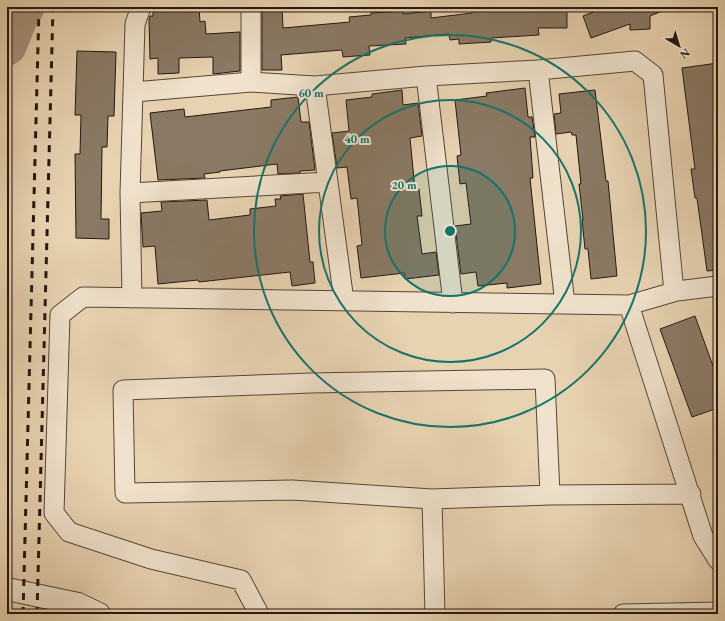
<svg xmlns="http://www.w3.org/2000/svg" width="725" height="621" viewBox="0 0 725 621" font-family="'EB Garamond',serif">
  <style>
    .lines { fill: none; stroke-linecap: round; stroke-linejoin: round }
    .river { stroke: #a6937b; stroke-width: 39 }
    .building { fill: #8a7964; stroke: #251711 }
    .minor-casing { stroke: #564639; stroke-width: 21 }
    .tertiary-casing { stroke: #564639; stroke-width: 24 }
    .minor { stroke: #f0e2cc; stroke-width: 19 }
    .tertiary { stroke: #f0e2cc; stroke-width: 22 }
    .rail { stroke: #251711; stroke-width: 3; stroke-dasharray: 7 7; stroke-linecap: butt }
    .ring { fill: none; stroke: #0f766e; stroke-width: 2 }
    .centre { fill: #0f766e; stroke: #f0e2cc; stroke-width: 2 }
    .ring-label { font-size: 12px; text-anchor: middle; font-weight: bold; fill: #0f766e; stroke: #f0e2cc; stroke-width: 4; stroke-linejoin: round; paint-order: stroke }
  </style>
  <rect width="100%" height="100%" fill="#e8d3b1"/>
  <filter id="stains"><feTurbulence type="fractalNoise" baseFrequency=".005" numOctaves="4"/><feColorMatrix values="0 0 0 0 .2 0 0 0 0 .09 0 0 0 0 .02 0 0 0 .5 -.17"/></filter>
  <radialGradient id="worn" r=".72"><stop offset=".6" stop-color="#630" stop-opacity="0"/><stop offset="1" stop-color="#630" stop-opacity=".3"/></radialGradient>
  <g class="lines">
    <path class="river" d="M7 46 21 11 25 7"/>
  </g>
  <path class="building" d="M153 7H199L200 22 205 21 206 34 240 32V71L213 74V57L179 58V73L158 74V58L150 59 149 19 150 16H153Z
    M262 7H282L283 28 350 22 349 17 371 15V13L403 11V14L431 11V18L472 13 471 8 480 7H567V28H538L539 35 491 38V42L459 44V39L450 40 449 34 405 38 406 44 369 46 370 55 356 56 343 57 342 50 281 55 282 70H262Z
    M606 7H616L617 8 667 7V9L650 16V29L630 30V24L591 38 583 16Z
    M77 51 116 52 114 116H108L107 147H102L101 219H109V239L76 238 75 154H80L81 115H75Z
    M718 63V270L707 271 697 198H695L691 169H695L682 68Z
    M525 88 528 117H532L535 137H530L533 178H530L541 284 507 288V283L478 286 476 272 461 274 455 226 471 224 466 183 460 184 457 156 461 155 455 100 487 96 486 93Z
    M402 90 403 105 418 103 422 136 410 138 415 190 419 189 422 216H417L422 254 436 252 439 275 405 279 404 273 361 278 357 246 362 245 357 198 351 199 347 167 337 168 332 133 349 131 346 100 372 97V94Z
    M595 90 606 181H608L617 276 591 279 588 249H585L582 220H583L579 184H581L576 135H572L571 132 556 134 554 114 561 113 559 94Z
    M298 97 301 122H309L315 170 300 171V173L278 174 277 164 220 171V172L204 174 205 178 158 180 150 113 184 109 185 117 271 107V100Z
    M303 194 310 262H313L315 283 292 286 290 272 199 282 198 280 158 284 155 246 143 247 141 213 162 211 161 202 207 200 209 220 250 215V209L276 206 275 199H281L280 196Z
    M695 316 718 380V408L692 417 660 329Z"/>
  <g class="lines">
    <defs>
      <path id="minor" d="M251 7V82
        M538 70 565 304
        M426 76 453 303
        M315 86 344 301
        M134 92 251 82 315 86 426 76 538 70 635 61 653 75 674 292
        M130 193 328 182
        M132 298 130 193 135 24 141 7
        M629 305 703 536 718 560
        M550 495 545 379 311 383 123 390 125 493 292 490 432 499 550 495 691 494
        M432 499 435 614
        M259 614 241 580 151 559 69 532 54 513 60 315 83 297 629 305 677 291 718 286
        M623 614 718 612"/>
      <path id="tertiary" d="M7 589 78 604 99 614"/>
    </defs>
    <use href="#minor" class="minor-casing"/>
    <use href="#tertiary" class="tertiary-casing"/>
    <use href="#minor" class="minor"/>
    <use href="#tertiary" class="tertiary"/>
    <path class="rail" d="M23 614 39 7
      M37 614 53 7"/>
  </g>
  <circle cx="450" cy="231" r="65" fill="#0f766e" fill-opacity=".12"/>
  <g class="ring">
    <circle cx="450" cy="231" r="65"/>
    <circle cx="450" cy="231" r="131"/>
    <circle cx="450" cy="231" r="196"/>
  </g>
  <circle cx="450" cy="231" r="6" class="centre"/>
  <g class="ring-label">
    <text x="311" y="97">60 m</text>
    <text x="357" y="143">40 m</text>
    <text x="404" y="189">20 m</text>
  </g>
  <rect width="725" height="621" fill="none" stroke="#e8d3b1" stroke-width="24"/>
  <rect x="8" y="8" width="709" height="605" fill="none" stroke="#251711" stroke-width="2"/>
  <rect x="12" y="12" width="701" height="597" fill="none" stroke="#251711"/>
  <g transform="translate(679 46) rotate(142)" stroke="#f0e2cc" stroke-width="3" paint-order="stroke">
  <path d="M0-3L7 15L0 10L-7 15Z" fill="#251711"/>
  <text y="-6" font-size="11" font-weight="bold" text-anchor="middle" fill="#251711">N</text>
  </g>
  <rect width="100%" height="100%" filter="url(#stains)"/>
  <rect width="100%" height="100%" fill="url(#worn)"/>
</svg>
